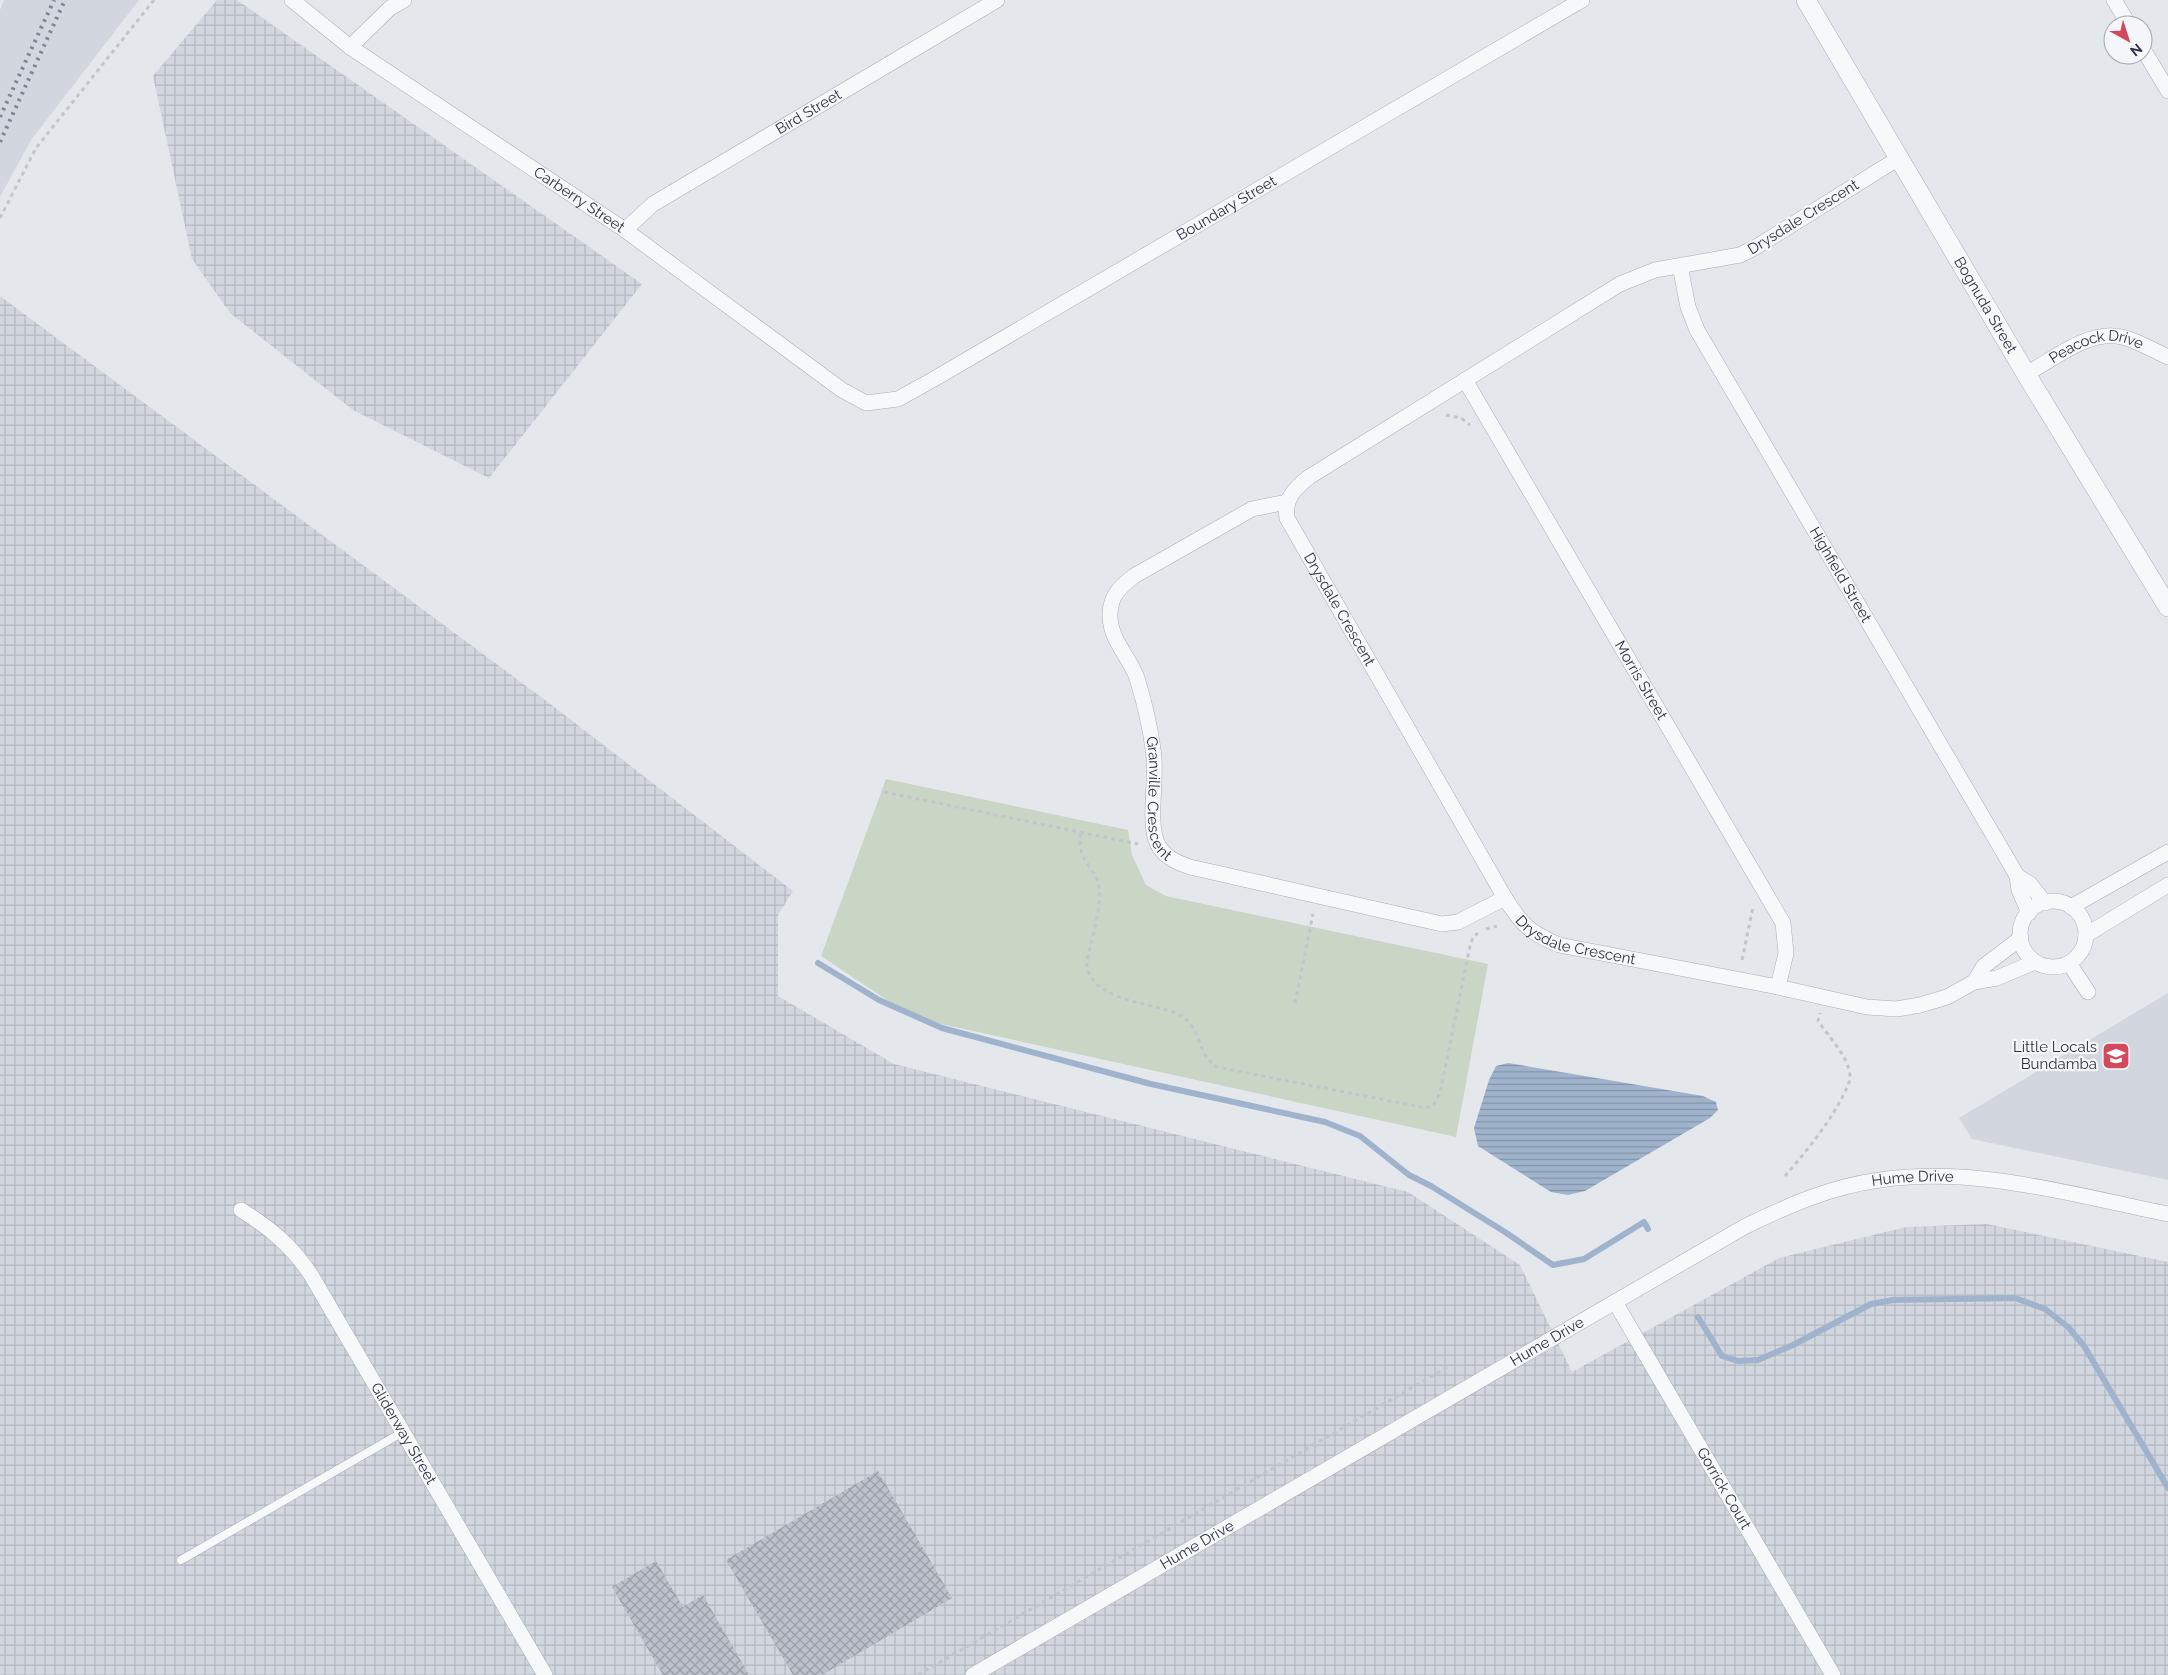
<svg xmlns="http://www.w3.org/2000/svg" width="2168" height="1675" viewBox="0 0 2168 1675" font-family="Raleway,sans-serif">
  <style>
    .built { fill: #d2d6de }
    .industrial { fill: url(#industrial-grid) }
    .green { fill: #c9d6c5 }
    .water { fill: url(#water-rules) }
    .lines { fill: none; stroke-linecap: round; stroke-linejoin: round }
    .stream { stroke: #9fb4cc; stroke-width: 6 }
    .building { fill: url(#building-cross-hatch) }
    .service-casing { stroke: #a9aeb7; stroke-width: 9 }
    .minor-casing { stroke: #a9aeb7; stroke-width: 16 }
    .tertiary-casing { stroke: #a9aeb7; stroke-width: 20 }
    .path { stroke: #c2c5cb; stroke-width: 3; stroke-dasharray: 4 4; stroke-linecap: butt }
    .service { stroke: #f7f8fa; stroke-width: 8 }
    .minor { stroke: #f7f8fa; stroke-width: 15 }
    .tertiary { stroke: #f7f8fa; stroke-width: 19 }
    .rail { stroke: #7d8696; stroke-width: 4; stroke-dasharray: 2.5 5; stroke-linecap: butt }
    .labels { text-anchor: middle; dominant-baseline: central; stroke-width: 4.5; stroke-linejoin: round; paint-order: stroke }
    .street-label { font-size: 15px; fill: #2b3445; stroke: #f4f6f9 }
    .poi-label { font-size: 15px; fill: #2b3445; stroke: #f4f6f9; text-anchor: end }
  </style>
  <defs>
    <pattern id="industrial-grid" width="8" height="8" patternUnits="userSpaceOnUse" patternTransform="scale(1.25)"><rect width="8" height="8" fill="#d2d6de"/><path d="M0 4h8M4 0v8" fill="none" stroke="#b4b8c0"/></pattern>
    <pattern id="water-rules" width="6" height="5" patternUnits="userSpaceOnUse" patternTransform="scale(1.25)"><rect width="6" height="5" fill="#9fb4cc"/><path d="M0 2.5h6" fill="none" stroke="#8293a7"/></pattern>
    <pattern id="building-cross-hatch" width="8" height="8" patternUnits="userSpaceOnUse" patternTransform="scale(1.25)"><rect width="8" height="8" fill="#bbc0ca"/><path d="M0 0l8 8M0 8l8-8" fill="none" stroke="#989da6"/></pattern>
  </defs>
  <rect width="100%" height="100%" fill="#e4e7ec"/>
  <path class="built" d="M4 0H139L31 140 0 197V10Z
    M2168 993V1180L1972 1139 1959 1118Z"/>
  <path class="industrial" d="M217 0H237L642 284 489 478 353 410 230 313 192 259 153 76Z
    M0 296 549 703 793 891 778 915V996L894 1064 1408 1192 1520 1265 1572 1372 1779 1258 1906 1227 1987 1224 2168 1262V1675H0Z"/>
  <path class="green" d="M886 779 1128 830 1132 855 1146 885 1166 896 1488 964 1456 1137 914 1018 821 956Z"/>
  <path class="water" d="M1508 1063 1703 1096 1716 1102 1718 1110 1710 1118 1585 1191 1568 1195 1551 1192 1478 1146 1474 1128 1489 1080 1496 1066Z"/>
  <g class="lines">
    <path class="stream" d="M818 963 879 1000 942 1028 1151 1084 1325 1122 1360 1136 1409 1175 1431 1186 1505 1232 1553 1265 1584 1259 1644 1222 1648 1229
      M1698 1317 1722 1356 1738 1361 1758 1360 1793 1345 1871 1304 1893 1300 2015 1298 2045 1309 2068 1327 2084 1346 2168 1488"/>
  </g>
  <path class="building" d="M878 1471 952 1598 822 1675H793L726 1560Z
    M656 1561 683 1607 703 1595 749 1675H663L612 1587Z"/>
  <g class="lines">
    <defs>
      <path id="service" d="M181 1560 403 1432"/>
      <g id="minor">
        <path id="s1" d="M292 0 350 47 625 230 842 390 866 403 898 399 934 379 1582 0"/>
        <path d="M2114 0 2129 25"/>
        <path d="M350 47 390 8 404 0"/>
        <path d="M2143 49 2168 91"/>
        <path id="s2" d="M1899 158 1756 247 1740 255 1655 270 1620 284 1309 477C1295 488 1284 499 1287 518L1505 898C1522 925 1529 932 1559 945L1778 987 1867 1007 1897 1009 1920 1005 1947 997 1974 982 1997 978 2035 962"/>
        <path id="s3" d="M625 230 653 204 997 0"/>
        <path id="s4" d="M1680 266 1688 307 1697 330 2012 867 2017 876 2019 890 2029 913"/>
        <path id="s5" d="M2026 374C2054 359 2089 329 2122 337 2138 341 2153 350 2168 357"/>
        <path id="s6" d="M1465 380 1783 923 1786 953 1778 987"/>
        <path id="s7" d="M1287 502 1252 509 1134 576C1120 587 1111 595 1110 613 1109 639 1129 656 1137 678 1144 701 1150 726 1153 749 1158 777 1148 815 1156 840 1161 855 1175 862 1190 867L1442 924 1458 922 1505 898"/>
        <path d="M2017 876 2030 884 2045 903"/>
        <circle cx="2053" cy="934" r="33"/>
        <path d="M2071 907 2168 852"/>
        <path d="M2086 935 2168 885"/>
        <path d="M2069 963 2088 992"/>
        <path d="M1974 982 1984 966 2021 938"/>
        <path id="s8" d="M241 1210C270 1228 292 1246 311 1275L545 1675"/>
        <path id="s9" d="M1615 1302 1833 1675"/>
        <path id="s10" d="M973 1675 1744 1227C1787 1206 1832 1186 1880 1180 1977 1166 2073 1195 2168 1214"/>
      </g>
      <g id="tertiary">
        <path id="s11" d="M1806 0 2026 374 2168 607"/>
      </g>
    </defs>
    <use href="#service" class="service-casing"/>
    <use href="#minor" class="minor-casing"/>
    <use href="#tertiary" class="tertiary-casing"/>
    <path class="path" d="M0 218 36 148 154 0
      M1446 415 1461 418 1470 425
      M884 792 1138 844
      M1081 833C1076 860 1093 864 1099 886 1103 901 1091 944 1087 960 1084 1000 1150 1002 1178 1014 1202 1025 1196 1055 1217 1067L1426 1108 1433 1106 1440 1093 1470 946 1473 937 1478 933
      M1486 929 1497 926
      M1742 960 1753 907
      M1295 1003 1313 914
      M1785 1176C1809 1148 1836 1116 1850 1080 1852 1060 1829 1037 1818 1021L1820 1013
      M918 1675 1449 1366"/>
    <use href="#service" class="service"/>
    <use href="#minor" class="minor"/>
    <use href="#tertiary" class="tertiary"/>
    <path class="rail" d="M0 117 54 0
      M0 142 65 0"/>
  </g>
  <defs>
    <symbol id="school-square" viewBox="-11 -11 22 22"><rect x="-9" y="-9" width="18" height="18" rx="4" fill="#d1495b" stroke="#f4f6f9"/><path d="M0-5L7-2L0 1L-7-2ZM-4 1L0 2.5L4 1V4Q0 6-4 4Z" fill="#fff"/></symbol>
  </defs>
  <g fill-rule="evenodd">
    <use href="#school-square" x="2100" y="1040" width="32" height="32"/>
  </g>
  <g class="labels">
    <g class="street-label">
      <text stroke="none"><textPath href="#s3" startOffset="219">Bird Street</textPath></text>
      <text stroke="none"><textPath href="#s1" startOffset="350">Carberry Street</textPath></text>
      <text stroke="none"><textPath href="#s1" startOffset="1114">Boundary Street</textPath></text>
      <text transform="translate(1803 217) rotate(-32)">Drysdale Crescent</text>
      <text stroke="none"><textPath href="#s11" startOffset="354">Bognuda Street</textPath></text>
      <text stroke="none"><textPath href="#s5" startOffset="78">Peacock Drive</textPath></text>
      <text stroke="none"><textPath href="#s4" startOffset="350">Highfield Street</textPath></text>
      <text stroke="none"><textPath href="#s2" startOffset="831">Drysdale Crescent</textPath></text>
      <text stroke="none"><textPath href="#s6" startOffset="348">Morris Street</textPath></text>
      <text stroke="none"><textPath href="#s7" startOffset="412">Granville Crescent</textPath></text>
      <text stroke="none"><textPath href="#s2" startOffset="1251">Drysdale Crescent</textPath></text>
      <text stroke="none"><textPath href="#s10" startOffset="1069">Hume Drive</textPath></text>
      <text stroke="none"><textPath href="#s10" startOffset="664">Hume Drive</textPath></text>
      <text stroke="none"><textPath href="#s8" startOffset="280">Gliderway Street</textPath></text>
      <text stroke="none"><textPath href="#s9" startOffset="216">Gorrick Court</textPath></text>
      <text stroke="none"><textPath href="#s10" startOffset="259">Hume Drive</textPath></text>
    </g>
    <g class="poi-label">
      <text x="2097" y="1047">Little Locals<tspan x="2097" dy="17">Bundamba</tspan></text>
    </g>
  </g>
  <g transform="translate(2128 40) rotate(141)"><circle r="24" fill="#f4f6f9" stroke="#a4a8b1"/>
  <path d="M0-4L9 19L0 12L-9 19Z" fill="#d1495b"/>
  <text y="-8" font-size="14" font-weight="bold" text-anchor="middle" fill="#2b3445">N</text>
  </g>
</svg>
